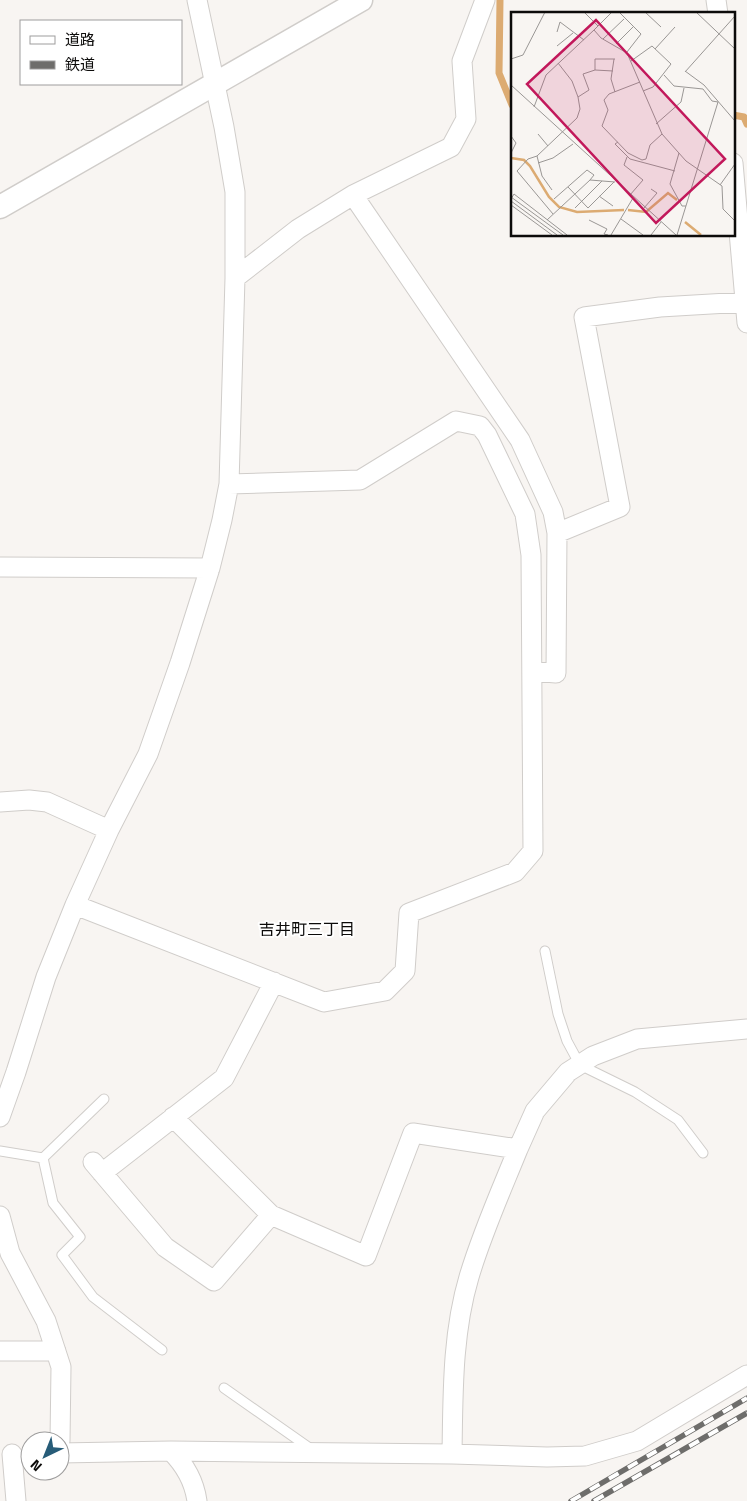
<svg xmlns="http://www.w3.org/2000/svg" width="747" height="1501" viewBox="0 0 747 1501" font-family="'Titillium Web','Noto Sans JP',sans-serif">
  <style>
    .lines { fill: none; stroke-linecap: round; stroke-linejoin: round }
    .stream { stroke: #dcab72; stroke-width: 7 }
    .service-casing { stroke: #d0cdca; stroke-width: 11 }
    .minor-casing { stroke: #d0cdca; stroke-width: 21 }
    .tertiary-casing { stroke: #d0cdca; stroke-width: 25 }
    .service { stroke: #fff; stroke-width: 9 }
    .minor { stroke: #fff; stroke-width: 19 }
    .tertiary { stroke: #fff; stroke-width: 22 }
    .rail-casing { stroke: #6e6d6b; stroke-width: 5.5 }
    .rail { stroke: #fff; stroke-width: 4; stroke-dasharray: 11; stroke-linecap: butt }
    .labels { text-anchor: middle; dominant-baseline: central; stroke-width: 4; stroke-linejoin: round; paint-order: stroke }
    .neighbourhood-label { font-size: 16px; fill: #0c0b0a; stroke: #fff }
    .inset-river { fill: none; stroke: #dcab72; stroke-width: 2.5 }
    .inset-road { fill: none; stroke: #9a9795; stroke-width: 1 }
    .view { fill: #c2185b; fill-opacity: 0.15; stroke: #c2185b; stroke-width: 2.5 }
    .inset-edge { fill: none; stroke: #0c0b0a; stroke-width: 2.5 }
  </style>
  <rect width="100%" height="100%" fill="#f8f5f2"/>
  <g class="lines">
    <path class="stream" d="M500 0 499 73 512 105
      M733 115 744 117 747 124"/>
    <defs>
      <path id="service" d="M545 951 558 1014 567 1041 580 1065 635 1092 678 1120 703 1153
        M0 1151 43 1158 104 1099
        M43 1158 53 1203 80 1237 62 1255 93 1297 162 1350
        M224 1388 311 1449"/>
      <path id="minor" d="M716 0 718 14
        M733 163 747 323
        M353 195 520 440 553 512 557 533 556 673 532 671
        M235 278 298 229 353 195 451 147 466 119 462 61 485 0
        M557 533 620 507 584 317 660 307 745 302
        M0 567 210 568
        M0 802 29 800 47 802 109 830
        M75 905 324 1002 385 991 405 971 409 913 515 872 533 851 531 555 525 514 487 435 480 426 456 421 360 480 229 484
        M0 1117 16 1072 46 977 75 905 109 830 148 754 180 663 210 568 222 520 229 484 235 278V192L224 127 197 0
        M173 1117 271 1215 366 1256 413 1133 518 1149 535 1111 568 1072 593 1056 637 1039 747 1029
        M93 1162 165 1247 214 1281 271 1215
        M102 1173 224 1078 274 982
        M0 1216 10 1253 46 1321 61 1367 60 1441
        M0 1351H56
        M171 1451C185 1465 194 1480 197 1501
        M60 1453 171 1451 452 1454 547 1457 585 1456 637 1441 747 1375
        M12 1454 16 1501
        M452 1454C453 1395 452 1334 469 1277 482 1233 501 1191 518 1149"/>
      <path id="tertiary" d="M0 207 361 0"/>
    </defs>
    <use href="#service" class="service-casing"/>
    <use href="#minor" class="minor-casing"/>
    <use href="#tertiary" class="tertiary-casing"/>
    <use href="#service" class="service"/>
    <use href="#minor" class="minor"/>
    <use href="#tertiary" class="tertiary"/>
    <defs>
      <path id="rail" d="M571 1501 747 1398
        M594 1501 747 1413"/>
    </defs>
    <use href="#rail" class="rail-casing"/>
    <use href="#rail" class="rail"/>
  </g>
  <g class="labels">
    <g class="neighbourhood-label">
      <text x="307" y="929">吉井町三丁目</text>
    </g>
  </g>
  <g transform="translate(511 12)">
    <rect width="224" height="224" fill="#f8f5f2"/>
    <path class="inset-river" d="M0 146 13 148 19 154 38 185 48 195 66 200 113 198M117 198 135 200 157 181 166 188M174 210 190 223"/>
    <path class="inset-road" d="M73 0 87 14M108 0 130 22 116 40M134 0 150 15M185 0 224 37M83 18 101 0M46 20 49 10 73 28M92 27 113 7M105 32 122 15M46 34 62 21M144 37 164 15M0 47 12 43 34 0M103 47 100 67 104 80M120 49 141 34 160 52 142 75 132 79M47 51 61 69 67 85M84 58V47H104M174 59 193 73 224 109M174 60 224 4M153 63 163 74 192 77 201 89 207 90M129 70 98 82 93 88 97 98 91 114 117 141 131 148 135 147 139 133 151 122M0 73 165 223M23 95 35 63 83 18 90 26 116 41 151 122 175 149 211 174 212 197 224 209M145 112 170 90 173 76M27 122 37 134M0 124 5 131 0 141M107 130 104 132 119 147 164 159M168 141 159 172 171 194H175M26 144 17 147 6 159 42 202M116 145 113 153 132 168 119 183M27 151 42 146 62 132M209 173 224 152M57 175 77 196 103 170M41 178 31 164 26 144 66 106 69 97 67 85 78 78 72 62 84 58 102 59M88 184 102 194M0 185 52 223M0 187 3 182 56 223M43 187 76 158 83 163 79 168M0 189 46 223M0 193 41 223M64 196 91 169M133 196 146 181 140 177M110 207 132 223M36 208 79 168 104 170M78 208 96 217 93 222 97 223M100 223 122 186M140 223 150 210M166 223 207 90"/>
    <path class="view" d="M85 8 214 147 145 211 16 72Z"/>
    <rect width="224" height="224" class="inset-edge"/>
  </g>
  <rect x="20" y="20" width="162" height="65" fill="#ffffff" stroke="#9e9d9d"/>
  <rect x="30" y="36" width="25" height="8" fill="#ffffff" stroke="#9e9d9d"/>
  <text x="65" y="45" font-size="15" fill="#0c0b0a">道路</text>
  <rect x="30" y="61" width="25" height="8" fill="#6e6d6b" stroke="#9e9d9d"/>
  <text x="65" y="70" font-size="15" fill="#0c0b0a">鉄道</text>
  <g transform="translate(45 1456) rotate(223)"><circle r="24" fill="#ffffff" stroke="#9e9d9d"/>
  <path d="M0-4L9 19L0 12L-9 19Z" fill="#275c78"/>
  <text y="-8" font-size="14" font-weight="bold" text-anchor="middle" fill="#0c0b0a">N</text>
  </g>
</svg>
